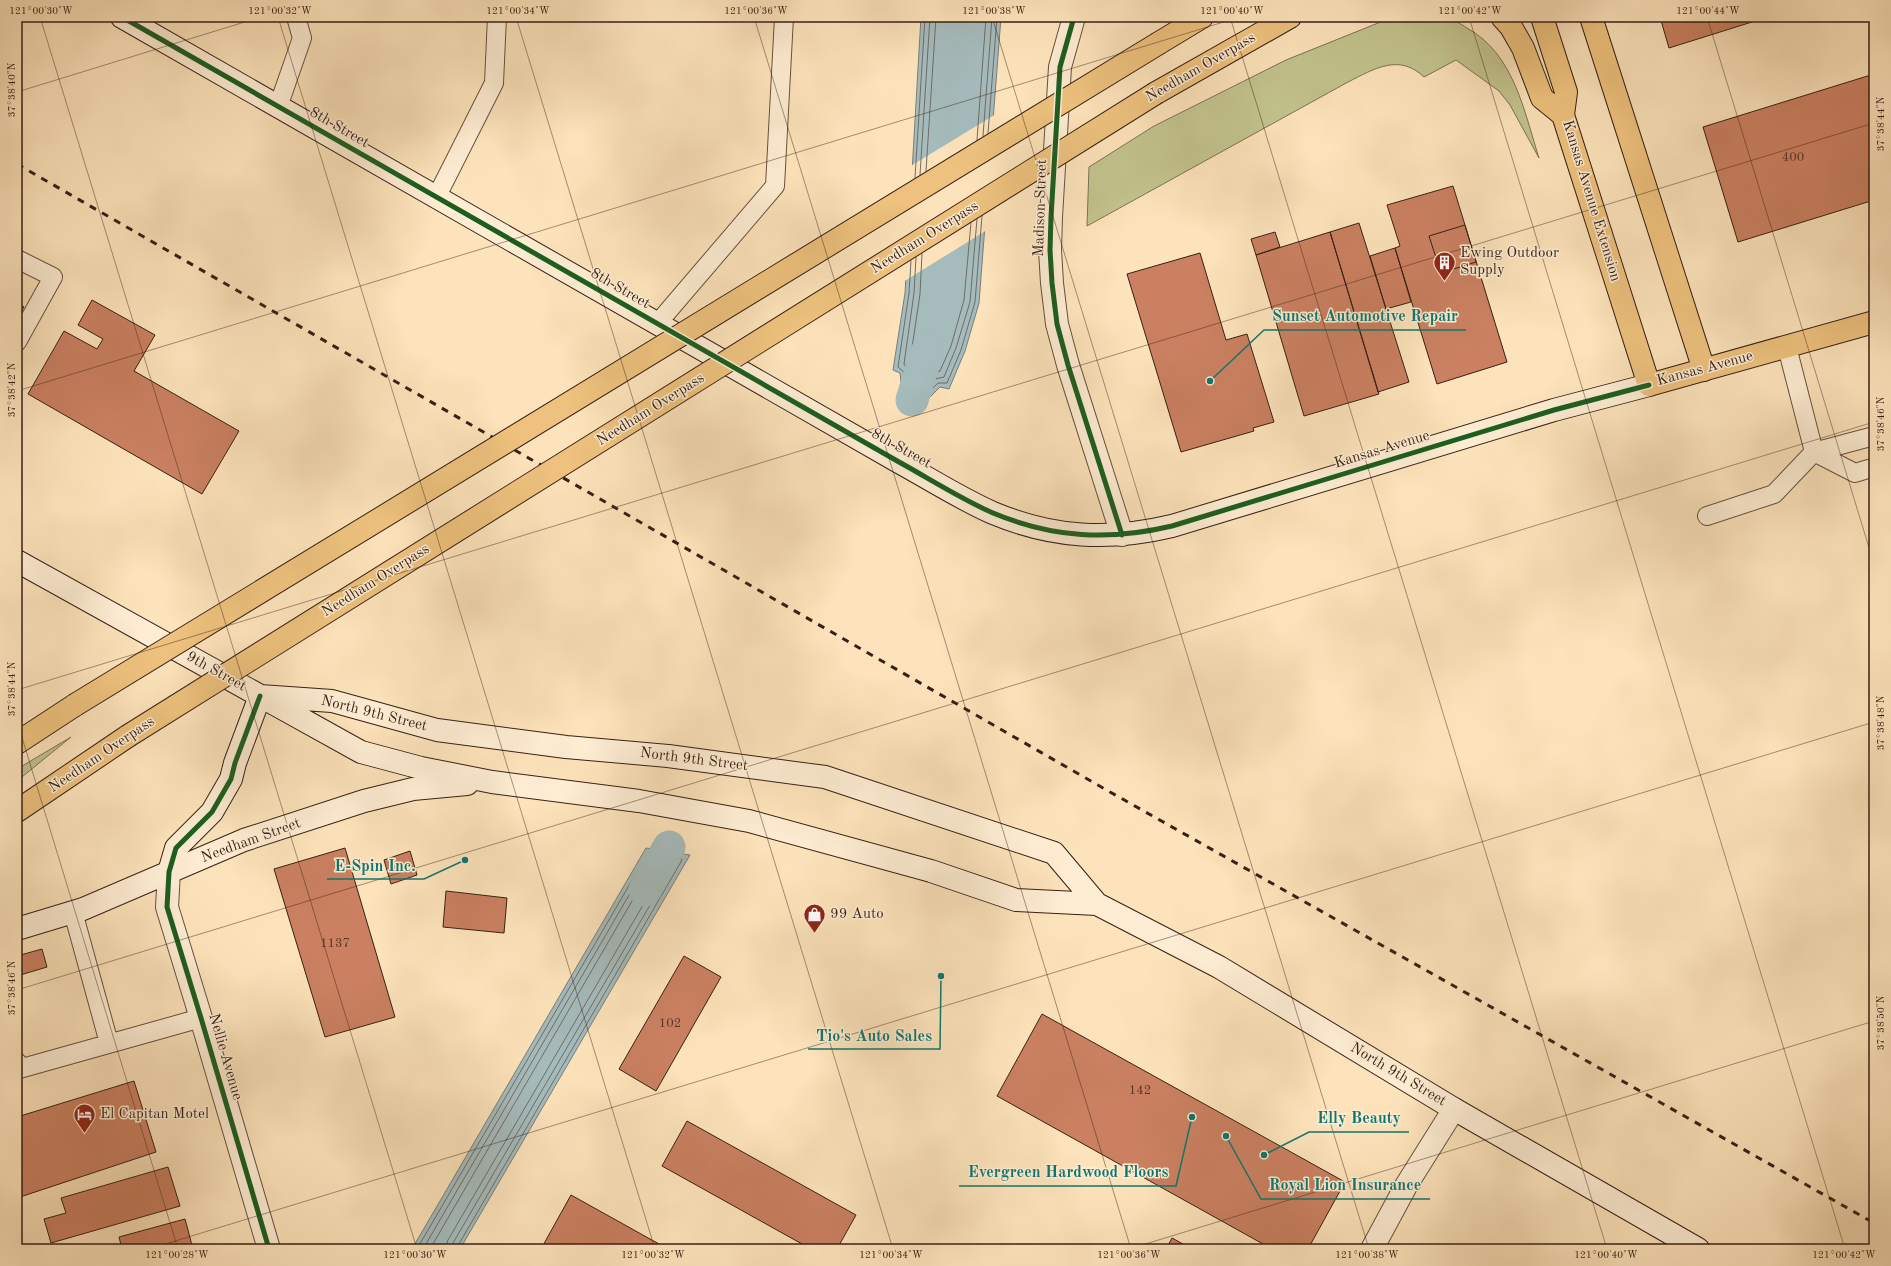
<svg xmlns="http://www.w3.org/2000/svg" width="1891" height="1266" viewBox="0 0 1891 1266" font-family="'Old Standard TT',serif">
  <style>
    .green { fill: #c3c38e; stroke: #7e7152 }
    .water { fill: #a5bbbc; stroke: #797d79 }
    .pier { fill: #fde3bb }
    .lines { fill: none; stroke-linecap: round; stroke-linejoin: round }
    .shore { stroke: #6e6d68; stroke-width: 1 }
    .canal { stroke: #a5bbbc; stroke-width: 33 }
    .building { fill: #ca8061; stroke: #381f15 }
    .lane-casing { stroke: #69503e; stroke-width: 20 }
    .street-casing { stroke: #69503e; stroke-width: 24 }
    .secondary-casing { stroke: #381f15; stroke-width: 24 }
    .primary-casing { stroke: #381f15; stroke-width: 24 }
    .lane { stroke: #feedd3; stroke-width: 18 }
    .street { stroke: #feedd3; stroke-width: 22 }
    .secondary { stroke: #feedd3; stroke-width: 22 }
    .primary { stroke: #eec27e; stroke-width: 22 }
    .rail { stroke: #381f15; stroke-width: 3; stroke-dasharray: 7 7; stroke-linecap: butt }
    .primary-bridge-casing { stroke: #381f15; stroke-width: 24; stroke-linecap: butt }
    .primary-bridge { stroke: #eec27e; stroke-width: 22 }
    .cycleway-casing { stroke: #feedd3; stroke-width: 8 }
    .cycleway { stroke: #1b5e20; stroke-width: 5 }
    .ticks { fill: none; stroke: #381f15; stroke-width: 1; stroke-opacity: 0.45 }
    .labels { text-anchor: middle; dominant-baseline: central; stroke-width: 3; stroke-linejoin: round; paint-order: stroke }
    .number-label { font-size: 13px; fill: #5c3728 }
    .street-label { font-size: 15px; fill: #381f15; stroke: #feedd3 }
    .poi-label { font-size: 15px; fill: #381f15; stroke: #feedd3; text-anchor: start }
    .leader { fill: none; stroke: #0f766e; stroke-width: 1.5 }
    .callout-dot { fill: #0f766e; stroke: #feedd3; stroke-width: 1.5 }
    .callout-label { font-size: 16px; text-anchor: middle; font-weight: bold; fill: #0f766e; stroke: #feedd3; stroke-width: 3; stroke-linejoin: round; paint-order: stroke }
    .neatline { fill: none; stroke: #381f15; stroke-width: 1.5 }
    .ticks-label { font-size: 10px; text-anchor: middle; fill: #381f15 }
  </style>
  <rect width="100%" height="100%" fill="#fde3bb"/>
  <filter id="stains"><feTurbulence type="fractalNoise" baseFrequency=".005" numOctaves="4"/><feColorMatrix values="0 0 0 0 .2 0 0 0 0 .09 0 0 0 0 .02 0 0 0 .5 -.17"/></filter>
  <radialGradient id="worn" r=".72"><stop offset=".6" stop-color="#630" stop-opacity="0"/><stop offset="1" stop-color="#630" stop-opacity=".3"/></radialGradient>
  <path class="green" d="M1393 17C1408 17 1426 15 1442 17 1450 18 1460 23 1467 28 1514 54 1524 111 1539 158L1510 105 1499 91 1456 60 1424 77C1399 53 1374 69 1348 82L1087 226 1089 167 1154 126 1286 60Z
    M71 737 17 781V769Z"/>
  <path class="water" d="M921 17H1001L979 303 965 351 949 389 940 387 927 400 902 391 900 373 893 370 905 293Z
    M646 848 690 855 460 1249H412Z"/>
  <path class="pier" d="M996 114 987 230 903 282 909 167Z"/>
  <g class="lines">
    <path class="shore" d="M988 133 997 17
      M983 136 992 17
      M977 140 986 17
      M926 171 936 17
      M920 175 930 17
      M915 178 925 17
      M922 254 920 294 910 361 914 369 916 380 923 382 932 374 940 371 951 346 964 300 971 223
      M916 257 914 293 904 364 908 370 911 384 924 389 935 379 944 377 956 348 970 302 977 219
      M911 261 909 293 898 367 904 372 906 388 926 395 938 383H947L961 350 975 302 982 216
      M417 1249 648 853 681 858 682 860 456 1249
      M423 1249 650 859 673 861 674 864 453 1243 451 1249
      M430 1249 653 865 664 866V869L448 1240 445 1249"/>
    <path class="canal" d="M912 400 927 352
      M645 890 669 847"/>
  </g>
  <path class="building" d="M1660 17H1768L1669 48Z
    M1874 74V200L1738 242 1703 127Z
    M1453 186 1507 362 1437 384 1395 248 1400 246 1387 205Z
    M1359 223 1409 382 1378 392 1330 232Z
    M1465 225 1476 262 1441 273 1429 236Z
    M1275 232 1280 247 1256 255 1251 239Z
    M1330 232 1379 394 1304 416 1256 255Z
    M1395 248 1411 302 1386 309 1370 256Z
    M1200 253 1226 340 1247 334 1274 422 1253 428 1254 431 1181 452 1127 274Z
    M92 300 155 335 134 371 239 431 202 494 28 394 64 331 97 349 103 339 78 325Z
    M17 303 24 307 17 319Z
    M345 848 395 1017 325 1037 274 869Z
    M410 851 417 875 391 884 384 860Z
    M446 891 507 898 504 933 443 927Z
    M42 949 47 967 17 976V956Z
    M684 956 721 977 656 1091 619 1069Z
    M1042 1014 1345 1182 1308 1249H1272L997 1096Z
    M134 1081 156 1152 17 1198V1117Z
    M687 1121 856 1215 837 1249H811L662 1166Z
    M168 1167 180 1206 51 1243 44 1219 66 1213 61 1198Z
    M571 1195 668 1249H541Z
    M185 1219 193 1249H122L119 1237Z
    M1172 1238 1192 1249H1166Z"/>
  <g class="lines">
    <defs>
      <path id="lane" d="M278 107 302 38 296 17
        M436 198 494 83 497 17
        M17 259 53 277 17 342
        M657 324 775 186 784 17
        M1787 347 1814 452 1855 473 1868 469
        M1707 516 1774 494 1814 452 1874 436
        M73 912 109 1043
        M17 1062 19 1069 201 1018"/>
      <path id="street" d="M1074 17 1060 67 1051 217 1050 250 1052 283 1057 324 1068 365 1122 535
        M169 872 167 907 201 1018 269 1249
        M1372 1249 1407 1184 1454 1109"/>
      <path id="secondary" d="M122 17 899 462C930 479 961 499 993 513 1053 538 1109 541 1172 526L1554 410 1649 385
        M17 561 361 752 421 768 492 782 639 801 749 821 931 871 1016 900 1097 904
        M260 696 332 701 437 730 566 747 668 756 825 777 1054 853 1097 904 1219 967 1454 1109 1698 1249
        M169 872 176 848 212 812 231 779 235 763 260 696
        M17 929 83 909 244 840 364 801 413 789 467 784"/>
      <path id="primary" d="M1502 17 1511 27 1523 48 1542 98 1563 115
        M1542 17 1566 92 1563 115 1649 385 1874 322
        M1591 17 1704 370
        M1159 43 1202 17
        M1156 93 1290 17
        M17 743 75 705
        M17 811 128 736"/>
    </defs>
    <use href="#lane" class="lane-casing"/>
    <use href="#street" class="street-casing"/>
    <use href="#secondary" class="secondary-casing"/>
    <use href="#primary" class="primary-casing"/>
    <use href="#lane" class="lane"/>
    <use href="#street" class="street"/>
    <use href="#secondary" class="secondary"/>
    <use href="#primary" class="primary"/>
    <path class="rail" d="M17 164 1103 788 1874 1223"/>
    <defs>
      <path id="primary-bridge" d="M75 705 1159 43
        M128 736 1156 93"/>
    </defs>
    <use href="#primary-bridge" class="primary-bridge-casing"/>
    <use href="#primary-bridge" class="primary-bridge"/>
    <defs>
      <path id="cycleway" d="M122 17 899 462C930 479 961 499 993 513 1053 538 1109 541 1172 526L1554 410 1649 385
        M1074 17 1060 67 1051 217 1050 250 1052 283 1057 324 1068 365 1122 535
        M260 696 235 763 231 779 212 812 176 848 169 872 167 907 201 1018 269 1249"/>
    </defs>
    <use href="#cycleway" class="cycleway-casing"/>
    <use href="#cycleway" class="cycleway"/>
  </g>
  <path class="ticks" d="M40 17 417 1249M278 17 655 1249M516 17 893 1249M754 17 1131 1249M992 17 1369 1249M1230 17 1607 1249M1469 17 1845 1249M1707 17 1874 564M17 92 261 17M17 391 1240 17M17 690 1874 123M17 721 178 1249M17 990 1874 422M149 1249 1874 722M1129 1249 1874 1021"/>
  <defs>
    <symbol id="building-pin" viewBox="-11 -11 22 30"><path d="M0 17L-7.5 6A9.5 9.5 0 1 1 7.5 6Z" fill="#8f2418" stroke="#feedd3"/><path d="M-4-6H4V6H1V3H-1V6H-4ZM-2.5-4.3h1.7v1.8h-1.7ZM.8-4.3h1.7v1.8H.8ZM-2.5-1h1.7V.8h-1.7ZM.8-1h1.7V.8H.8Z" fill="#fff"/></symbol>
    <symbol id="shop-pin" viewBox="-11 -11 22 30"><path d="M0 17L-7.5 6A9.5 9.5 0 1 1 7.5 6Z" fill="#8f2418" stroke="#feedd3"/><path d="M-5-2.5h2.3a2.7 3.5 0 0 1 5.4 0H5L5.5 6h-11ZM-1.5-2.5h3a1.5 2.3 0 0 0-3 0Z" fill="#fff"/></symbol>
    <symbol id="hotel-pin" viewBox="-11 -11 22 30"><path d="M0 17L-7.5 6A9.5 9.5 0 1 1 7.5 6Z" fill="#8f2418" stroke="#feedd3"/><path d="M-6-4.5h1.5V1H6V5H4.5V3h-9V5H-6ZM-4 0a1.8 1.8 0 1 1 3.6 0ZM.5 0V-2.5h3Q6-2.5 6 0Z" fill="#fff"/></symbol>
  </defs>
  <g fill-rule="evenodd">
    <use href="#building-pin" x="1432" y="250" width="25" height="34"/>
    <use href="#shop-pin" x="802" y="902" width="25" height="34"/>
    <use href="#hotel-pin" x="72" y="1102" width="25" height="34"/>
  </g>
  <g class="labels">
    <g class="number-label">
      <text x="1793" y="157">400</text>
      <text x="335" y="943">1137</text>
      <text x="670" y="1023">102</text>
      <text x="1140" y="1090">142</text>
    </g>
    <g class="street-label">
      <text transform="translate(1201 68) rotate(-30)">Needham Overpass</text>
      <text transform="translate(339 128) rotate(30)">8th Street</text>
      <text transform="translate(1591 201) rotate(73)">Kansas Avenue Extension</text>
      <text transform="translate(1041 208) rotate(-88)">Madison Street</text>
      <text transform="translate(925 238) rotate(-32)">Needham Overpass</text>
      <text transform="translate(620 289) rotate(30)">8th Street</text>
      <text transform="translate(1705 369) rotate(-15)">Kansas Avenue</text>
      <text transform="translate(651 410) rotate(-32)">Needham Overpass</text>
      <text transform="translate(901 449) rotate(29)">8th Street</text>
      <text transform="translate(1382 450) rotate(-17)">Kansas Avenue</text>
      <text transform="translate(376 581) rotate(-32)">Needham Overpass</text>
      <text transform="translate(216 672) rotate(29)">9th Street</text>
      <text transform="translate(374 714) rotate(14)">North 9th Street</text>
      <text transform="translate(102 755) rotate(-34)">Needham Overpass</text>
      <text transform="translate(694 760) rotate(7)">North 9th Street</text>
      <text transform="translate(251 841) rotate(-20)">Needham Street</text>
      <text transform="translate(225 1057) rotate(74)">Nellie Avenue</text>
      <text transform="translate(1398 1075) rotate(31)">North 9th Street</text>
    </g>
    <g class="poi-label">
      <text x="1460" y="253">Ewing Outdoor<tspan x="1460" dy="17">Supply</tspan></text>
      <text x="830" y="914">99 Auto</text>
      <text x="100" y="1114">El Capitan Motel</text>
    </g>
  </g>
  <path class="leader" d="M1210 381L1264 330H1466M465 860L424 879H327M941 976L940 1049H808M1264 1155L1309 1132H1409M1192 1117L1176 1186H959M1226 1136L1261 1199H1430"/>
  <g class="callout-dot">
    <circle cx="1210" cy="381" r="4"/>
    <circle cx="465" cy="860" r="4"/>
    <circle cx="941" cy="976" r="4"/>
    <circle cx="1264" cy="1155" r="4"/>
    <circle cx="1192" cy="1117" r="4"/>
    <circle cx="1226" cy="1136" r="4"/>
  </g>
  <g class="callout-label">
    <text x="1365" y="321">Sunset Automotive Repair</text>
    <text x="375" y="871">E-Spin Inc.</text>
    <text x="874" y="1041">Tio's Auto Sales</text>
    <text x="1359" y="1123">Elly Beauty</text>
    <text x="1068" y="1177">Evergreen Hardwood Floors</text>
    <text x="1345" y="1190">Royal Lion Insurance</text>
  </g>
  <rect width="1891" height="1266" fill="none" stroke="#fde3bb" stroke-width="44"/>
  <rect x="22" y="22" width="1847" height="1222" class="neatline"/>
  <g class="ticks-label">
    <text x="41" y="14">121°00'30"W</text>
    <text x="280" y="14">121°00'32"W</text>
    <text x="518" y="14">121°00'34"W</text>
    <text x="756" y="14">121°00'36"W</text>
    <text x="994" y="14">121°00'38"W</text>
    <text x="1232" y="14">121°00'40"W</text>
    <text x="1470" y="14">121°00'42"W</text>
    <text x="1708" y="14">121°00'44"W</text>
    <text transform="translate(11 90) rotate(-90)" y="4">37°38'40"N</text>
    <text transform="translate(1880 124) rotate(-90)" y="4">37°38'44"N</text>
    <text transform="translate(11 390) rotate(-90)" y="4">37°38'42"N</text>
    <text transform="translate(1880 424) rotate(-90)" y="4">37°38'46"N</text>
    <text transform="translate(11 689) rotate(-90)" y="4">37°38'44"N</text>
    <text transform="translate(1880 723) rotate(-90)" y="4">37°38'48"N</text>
    <text transform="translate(11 988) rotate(-90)" y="4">37°38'46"N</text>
    <text transform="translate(1880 1023) rotate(-90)" y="4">37°38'50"N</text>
    <text x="177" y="1258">121°00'28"W</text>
    <text x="415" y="1258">121°00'30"W</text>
    <text x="653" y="1258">121°00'32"W</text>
    <text x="891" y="1258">121°00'34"W</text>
    <text x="1129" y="1258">121°00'36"W</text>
    <text x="1367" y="1258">121°00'38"W</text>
    <text x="1606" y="1258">121°00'40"W</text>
    <text x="1844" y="1258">121°00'42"W</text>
  </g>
  <rect width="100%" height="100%" filter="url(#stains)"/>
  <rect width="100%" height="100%" fill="url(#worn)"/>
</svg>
